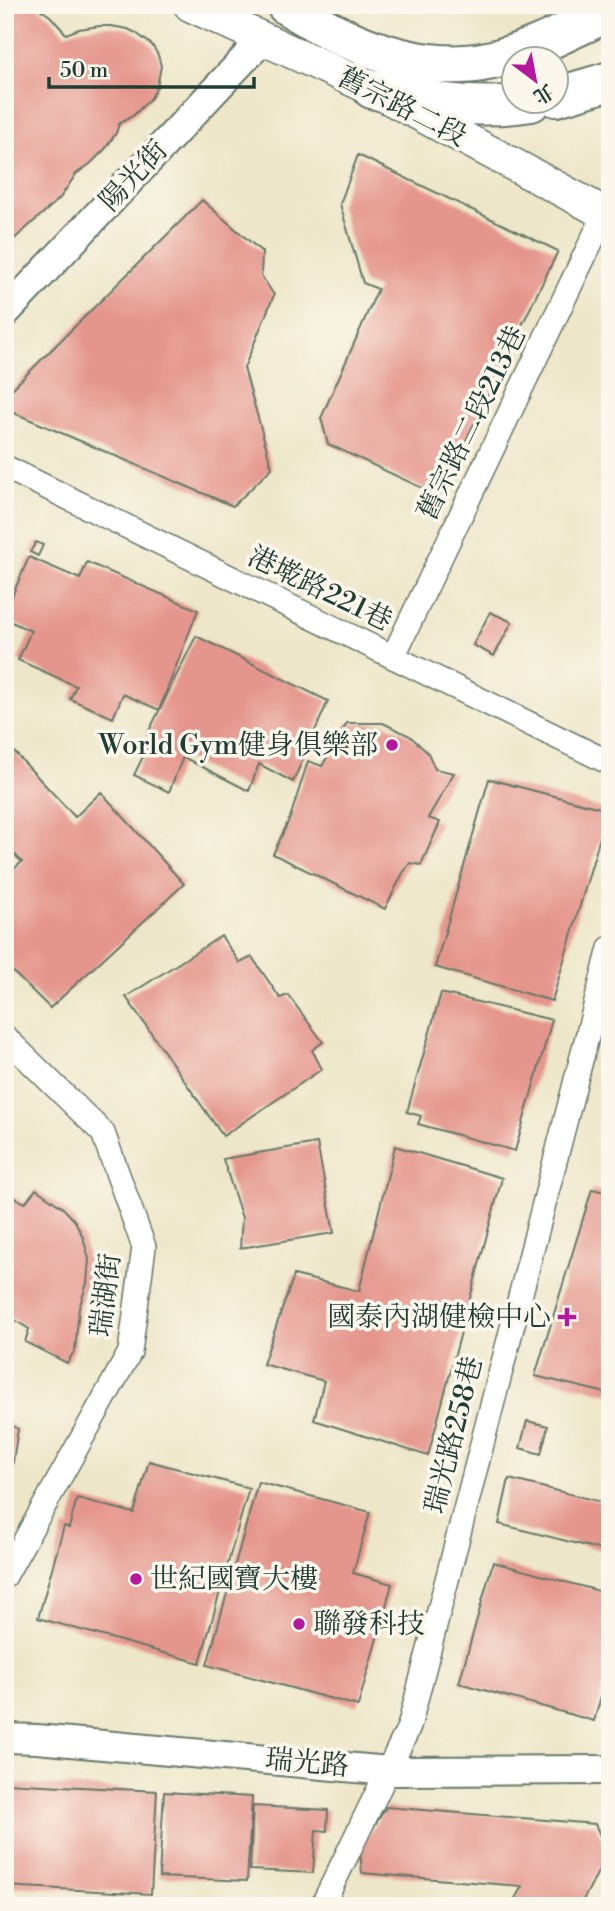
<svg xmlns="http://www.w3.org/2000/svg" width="615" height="1911" viewBox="0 0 615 1911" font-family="'Libre Bodoni','Noto Serif TC',serif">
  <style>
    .building { fill: #e5968c }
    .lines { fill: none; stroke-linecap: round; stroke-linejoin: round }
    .minor-casing { stroke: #677868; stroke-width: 26 }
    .tertiary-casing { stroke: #677868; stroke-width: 32 }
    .secondary-casing { stroke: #677868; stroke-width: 35 }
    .trunk-casing { stroke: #677868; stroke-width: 42 }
    .minor { stroke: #fff; stroke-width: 23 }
    .tertiary { stroke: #fff; stroke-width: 28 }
    .secondary { stroke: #fff; stroke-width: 32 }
    .trunk { stroke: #fff; stroke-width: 38 }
    .poi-dot { fill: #b5179e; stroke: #fbf7ec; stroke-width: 2.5 }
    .labels { text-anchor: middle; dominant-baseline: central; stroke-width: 7; stroke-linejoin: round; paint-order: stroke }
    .street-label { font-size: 28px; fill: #1f3d34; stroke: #fbf7ec }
    .poi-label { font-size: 28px; fill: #1f3d34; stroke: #fbf7ec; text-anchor: end }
  </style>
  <rect width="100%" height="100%" fill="#fbf7ec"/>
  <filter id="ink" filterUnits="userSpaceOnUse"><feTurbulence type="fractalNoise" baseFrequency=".0143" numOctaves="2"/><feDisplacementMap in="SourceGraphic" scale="14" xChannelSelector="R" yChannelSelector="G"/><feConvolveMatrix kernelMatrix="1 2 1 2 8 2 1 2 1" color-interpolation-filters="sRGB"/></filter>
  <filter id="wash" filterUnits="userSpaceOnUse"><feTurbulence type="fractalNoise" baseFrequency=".00686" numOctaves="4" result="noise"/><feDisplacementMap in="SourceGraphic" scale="28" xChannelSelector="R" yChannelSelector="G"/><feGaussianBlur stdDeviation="1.57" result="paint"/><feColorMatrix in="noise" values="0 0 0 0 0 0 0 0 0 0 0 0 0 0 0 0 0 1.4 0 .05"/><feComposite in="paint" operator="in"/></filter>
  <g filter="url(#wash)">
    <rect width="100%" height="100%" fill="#ede6c8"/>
    <g id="blocks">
      <path class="building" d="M5 5H34L50 16 66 34 79 29 100 26H111L128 29 136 33 152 45 158 55 161 66 157 87 151 98 134 115 119 124 116 133 105 149 90 164 76 174 60 198 12 241 5 233Z
        M358 155 558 251 439 496 328 444 321 418 378 289 363 283 340 204Z
        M202 200 262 252 261 275 274 295 244 368 272 468 233 506 5 409V396Z
        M36 542 43 545 38 556 30 552Z
        M29 557 80 579 87 562 198 610 159 710 123 694 113 718 70 699 76 686 18 660 31 631 5 619V612Z
        M490 612 512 622 494 656 473 645Z
        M196 636 328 701 293 782 259 764 249 791 183 757 169 792 134 775 152 738 147 735Z
        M347 723H383L410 736 428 753 435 769 454 773 428 818 440 822 421 865 410 863 403 873 385 909 273 854 290 818 308 761 322 766Z
        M5 742 75 817 101 792 184 884 50 1008 5 964V876L22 862 5 845Z
        M489 779 608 810 552 1001 435 967Z
        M221 936 240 963 252 957 280 998 288 995 323 1042 312 1050 322 1069 223 1136 126 997Z
        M441 993 552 1020 515 1151 418 1124 421 1116 407 1112Z
        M317 1143 334 1233 240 1248 242 1218 223 1159Z
        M395 1146 502 1178 428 1456 314 1420 324 1381 263 1364 294 1275 359 1291Z
        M36 1189 63 1208 75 1221 83 1237 89 1259 87 1283 79 1308 75 1350 67 1363 25 1342 29 1329 5 1314V1193L25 1203Z
        M592 1189 610 1193V1394L535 1376Z
        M5 1421 18 1429 12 1468 5 1477Z
        M527 1421 548 1426 541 1454 520 1448Z
        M149 1461 249 1488 200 1663 38 1618 64 1526 69 1528 77 1498 134 1513Z
        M509 1479 610 1504V1552L499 1524Z
        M258 1482 370 1512 353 1573 392 1584 358 1706 207 1665Z
        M493 1562 610 1594V1665L594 1721 459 1683Z
        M5 1783 157 1791 151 1894 5 1886Z
        M164 1792 252 1797 247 1881 159 1877Z
        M253 1806 328 1810 327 1831 316 1830 313 1873 250 1870Z
        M386 1807 595 1824 608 1853 580 1906H511L522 1886 362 1873 360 1849Z"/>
    </g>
  </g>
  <g filter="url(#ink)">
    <use href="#blocks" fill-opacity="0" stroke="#677868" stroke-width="2"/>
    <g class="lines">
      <defs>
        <path id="minor" d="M5 467 610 763
          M393 657 605 213
          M5 1037 103 1133 144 1247 130 1352 5 1576
          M322 1906 409 1727 610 948"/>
        <path id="tertiary" d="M5 313 263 39
          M5 1738 37 1739 389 1771 610 1770"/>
        <path id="secondary" d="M190 5 372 89 610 216"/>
        <path id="trunk" d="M286 5C305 16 323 28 343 37 391 59 448 73 500 58 538 48 574 27 610 12
          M372 89C425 102 477 111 531 102
          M556 97 610 81"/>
      </defs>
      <use href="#minor" class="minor-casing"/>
      <use href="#tertiary" class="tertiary-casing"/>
      <use href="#secondary" class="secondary-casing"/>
      <use href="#trunk" class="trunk-casing"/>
      <use href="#minor" class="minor"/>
      <use href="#tertiary" class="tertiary"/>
      <use href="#secondary" class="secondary"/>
      <use href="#trunk" class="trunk"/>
    </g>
  </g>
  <g class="poi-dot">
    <circle cx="392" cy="745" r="7"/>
    <path d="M563.5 1306.5h7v7h7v7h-7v7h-7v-7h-7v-7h7z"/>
    <circle cx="136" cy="1579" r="7"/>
    <circle cx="299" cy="1624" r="7"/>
  </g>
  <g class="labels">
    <g class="street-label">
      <text transform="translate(402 107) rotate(27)">舊宗路二段</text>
      <text transform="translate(134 176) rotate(-47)">陽光街</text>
      <text transform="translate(472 423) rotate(-64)">舊宗路二段213巷</text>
      <text transform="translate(320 589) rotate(26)">港墘路221巷</text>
      <text transform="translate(106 1295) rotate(-83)">瑞湖街</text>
      <text transform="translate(454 1435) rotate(-76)">瑞光路258巷</text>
      <text transform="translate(307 1763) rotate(5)">瑞光路</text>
    </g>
    <g class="poi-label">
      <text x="378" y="745">World Gym健身俱樂部</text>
      <text x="551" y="1317">國泰內湖健檢中心</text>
      <text x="150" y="1579" text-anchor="start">世紀國寶大樓</text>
      <text x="313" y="1624" text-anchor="start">聯發科技</text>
    </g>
  </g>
  <rect width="615" height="1911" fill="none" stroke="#fbf7ec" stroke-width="28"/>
  <g transform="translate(535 80) rotate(148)"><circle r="33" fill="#fbf7ec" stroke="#a3ada2" stroke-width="2"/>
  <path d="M0-5L12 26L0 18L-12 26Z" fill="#b5179e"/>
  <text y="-10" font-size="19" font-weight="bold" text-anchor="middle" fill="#1f3d34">北</text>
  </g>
  <path d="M49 77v10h205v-10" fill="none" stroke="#1f3d34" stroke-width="3.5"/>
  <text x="60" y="77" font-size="21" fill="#1f3d34" stroke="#fbf7ec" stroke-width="5" paint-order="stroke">50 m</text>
</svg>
